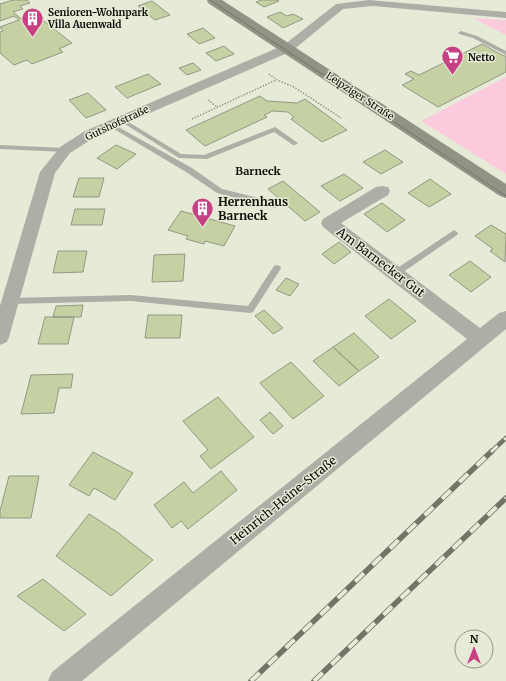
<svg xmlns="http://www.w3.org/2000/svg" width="506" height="681" viewBox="0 0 506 681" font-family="Merriweather,serif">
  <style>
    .green { fill: #fbcbdd }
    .building { fill: #c5d0a3; stroke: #939784 }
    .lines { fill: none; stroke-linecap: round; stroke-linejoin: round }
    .path { stroke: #959989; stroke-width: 1.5; stroke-dasharray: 1.5 1.5; stroke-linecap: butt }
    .lane { fill: #adafa7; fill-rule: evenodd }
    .street { fill: #adafa7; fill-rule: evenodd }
    .secondary { fill: #909487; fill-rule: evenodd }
    .tram { stroke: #717467; stroke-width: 1 }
    .rail-far1-casing { stroke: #717467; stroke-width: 4.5 }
    .rail-casing { stroke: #717467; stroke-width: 5.5 }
    .rail-far1 { stroke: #e6ebd7; stroke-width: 3; stroke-dasharray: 9; stroke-linecap: butt }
    .rail { stroke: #e6ebd7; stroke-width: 4; stroke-dasharray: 12; stroke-linecap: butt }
    .labels { text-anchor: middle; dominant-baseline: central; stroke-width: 3; stroke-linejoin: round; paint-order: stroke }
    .far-poi-label { font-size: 10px; font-weight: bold; fill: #0d0f08; stroke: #e6ebd7; text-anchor: start }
    .far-street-label { font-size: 10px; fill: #0d0f08; stroke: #e6ebd7 }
    .far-neighbourhood-label { font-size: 11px; font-weight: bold; fill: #0d0f08; stroke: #e6ebd7 }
    .poi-label { font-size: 12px; font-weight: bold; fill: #0d0f08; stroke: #e6ebd7; text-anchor: start }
    .street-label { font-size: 12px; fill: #0d0f08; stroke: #e6ebd7 }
  </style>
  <rect width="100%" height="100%" fill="#e6ebd7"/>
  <path class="green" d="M473 18 506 20V35Z
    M506 77V174L421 121Z"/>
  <path class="building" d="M13 0H27L30 3 20 6 23 9 13 12 26 23 40 18 72 43 59 49 63 52 32 64 27 60 14 65 0 53V32L3 31 0 27 19 20 14 16 0 21V4Z
    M261 0H278L279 1 264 7 256 2Z
    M152 1 170 15 155 20 138 6Z
    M280 12 287 16 293 14 303 19 283 28 267 17Z
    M203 28 215 38 199 44 187 34Z
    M482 44 504 56H506V72L438 107 402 85 414 79 405 74 411 71 419 75Z
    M224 46 234 54 216 61 206 53Z
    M193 63 201 70 187 75 179 68Z
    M148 74 161 84 127 98 115 87Z
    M88 93 106 110 86 118 69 100Z
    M260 96 267 101 297 103 305 99 347 130 322 142 291 119 294 117 288 112 273 111 264 115 267 117 205 146 186 130Z
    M116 145 136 154 117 169 97 158Z
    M385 150 403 162 381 174 363 162Z
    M344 174 363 188 340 201 321 186Z
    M79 178H104L99 197H73Z
    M430 179 451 194 429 207 408 193Z
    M283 181 320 212 305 221 268 189Z
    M382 203 405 220 387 232 364 214Z
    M75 209H105L102 225H71Z
    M181 211 235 226 224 246 205 241 204 244 186 239 188 236 168 230Z
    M491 225 506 234 505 262 490 251 493 249 475 236Z
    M339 242 351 252 334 264 322 254Z
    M58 251H87L83 272 53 273Z
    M185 254 183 281 152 282 154 255Z
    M470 261 491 277 471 292 449 275Z
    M286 278 299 284 290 296 276 290Z
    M389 299 416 321 391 339 365 316Z
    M83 305 81 317H53L56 306Z
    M264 310 283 328 273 334 255 316Z
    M148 315H182L180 338H145Z
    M45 317H74L68 344H38Z
    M354 333 379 357 359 371 333 347Z
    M333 347 359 371 339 386 313 361Z
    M291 362 324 396 293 419 260 383Z
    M73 374 71 388H59L54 413 21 414 31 375Z
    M218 397 254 437 211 469 200 456 208 450 183 421Z
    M270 412 283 426 273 434 260 420Z
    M93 452 133 473 115 500 94 488 89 496 69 485Z
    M221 471 237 490 188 529 181 521 172 528 154 505 184 482 193 493Z
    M9 476H39L31 518H0V511Z
    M89 514 117 532 153 560 111 596 56 556Z
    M43 579 86 614 64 631 17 596Z"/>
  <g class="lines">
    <path class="path" d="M269 74 277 80 294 87 341 118
      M208 100 217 107
      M192 119 276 80"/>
    <path class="lane" d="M461 31 477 36 506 51V55L473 38 459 34 458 33Z
      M122 118 181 154 204 155 275 127 298 143 295 145H293L274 132 207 159 179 158 120 121 119 120Z
      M111 123 192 168 222 189 275 202 279 205 275 208 217 193 186 172 109 126V124Z
      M0 145 65 148 68 150 65 152 0 149Z
      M454 230 458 233 457 235 399 275H393L392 273 393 271Z
      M277 265 280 266 281 268 280 270 253 312 250 313 131 301 10 304 6 301 10 298 131 295 248 306 274 266Z"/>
    <path class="street" d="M369 0 506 12V18L373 6 343 9 292 51 95 137 70 153 55 173 9 337 7 342 0 345V306L40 172 60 147 85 131 284 45 336 4Z
      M382 186 388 187 390 191 388 195 341 223 480 328 499 313 506 311V329L82 681H48L52 672 467 339 323 227 321 223 323 219 376 187Z"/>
    <path class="secondary" d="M207 0H222L506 184V198L500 196 208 3Z"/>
    <path class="tram" d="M210 0 506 196"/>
    <defs>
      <path id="rail-far1" d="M491 452 506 438"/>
      <path id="rail" d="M251 681 492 451
        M314 681 506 498"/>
    </defs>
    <use href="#rail-far1" class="rail-far1-casing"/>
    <use href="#rail" class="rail-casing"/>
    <use href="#rail-far1" class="rail-far1"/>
    <use href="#rail" class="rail"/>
  </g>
  <defs>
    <symbol id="building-pin" viewBox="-11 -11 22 30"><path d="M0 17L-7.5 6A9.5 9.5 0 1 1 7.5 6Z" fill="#c64183" stroke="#e6ebd7"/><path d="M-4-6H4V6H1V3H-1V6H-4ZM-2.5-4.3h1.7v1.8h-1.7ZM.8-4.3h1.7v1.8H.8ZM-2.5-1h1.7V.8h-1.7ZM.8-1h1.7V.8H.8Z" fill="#fff"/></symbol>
    <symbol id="supermarket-pin" viewBox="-11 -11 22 30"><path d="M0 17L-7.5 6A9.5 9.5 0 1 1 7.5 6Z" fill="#c64183" stroke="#e6ebd7"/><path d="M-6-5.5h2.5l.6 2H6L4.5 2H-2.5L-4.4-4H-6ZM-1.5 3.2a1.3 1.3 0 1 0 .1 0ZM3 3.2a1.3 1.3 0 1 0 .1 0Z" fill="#fff"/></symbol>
  </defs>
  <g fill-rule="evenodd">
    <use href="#building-pin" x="20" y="6" width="25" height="34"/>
    <use href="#supermarket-pin" x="440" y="44" width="25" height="34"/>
    <use href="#building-pin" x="190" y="196" width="25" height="34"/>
  </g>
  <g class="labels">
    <g class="far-poi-label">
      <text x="48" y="12">Senioren-Wohnpark<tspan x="48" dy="12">Villa Auenwald</tspan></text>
      <text x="468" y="57">Netto</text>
    </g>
    <g class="far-street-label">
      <text transform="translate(360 96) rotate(33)">Leipziger Straße</text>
      <text transform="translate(117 123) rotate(-25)">Gutshofstraße</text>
    </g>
    <g class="far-neighbourhood-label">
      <text x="258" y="171">Barneck</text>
    </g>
    <g class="poi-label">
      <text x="218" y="201">Herrenhaus<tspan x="218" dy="14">Barneck</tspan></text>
    </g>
    <g class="street-label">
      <text transform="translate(381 262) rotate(37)">Am Barnecker Gut</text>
      <text transform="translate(283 500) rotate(-39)">Heinrich-Heine-Straße</text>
    </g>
  </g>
  <g transform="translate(474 649)"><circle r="19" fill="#e6ebd7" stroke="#8f9384"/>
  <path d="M0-3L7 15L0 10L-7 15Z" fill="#c64183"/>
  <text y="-6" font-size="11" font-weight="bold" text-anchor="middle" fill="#0d0f08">N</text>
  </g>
</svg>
